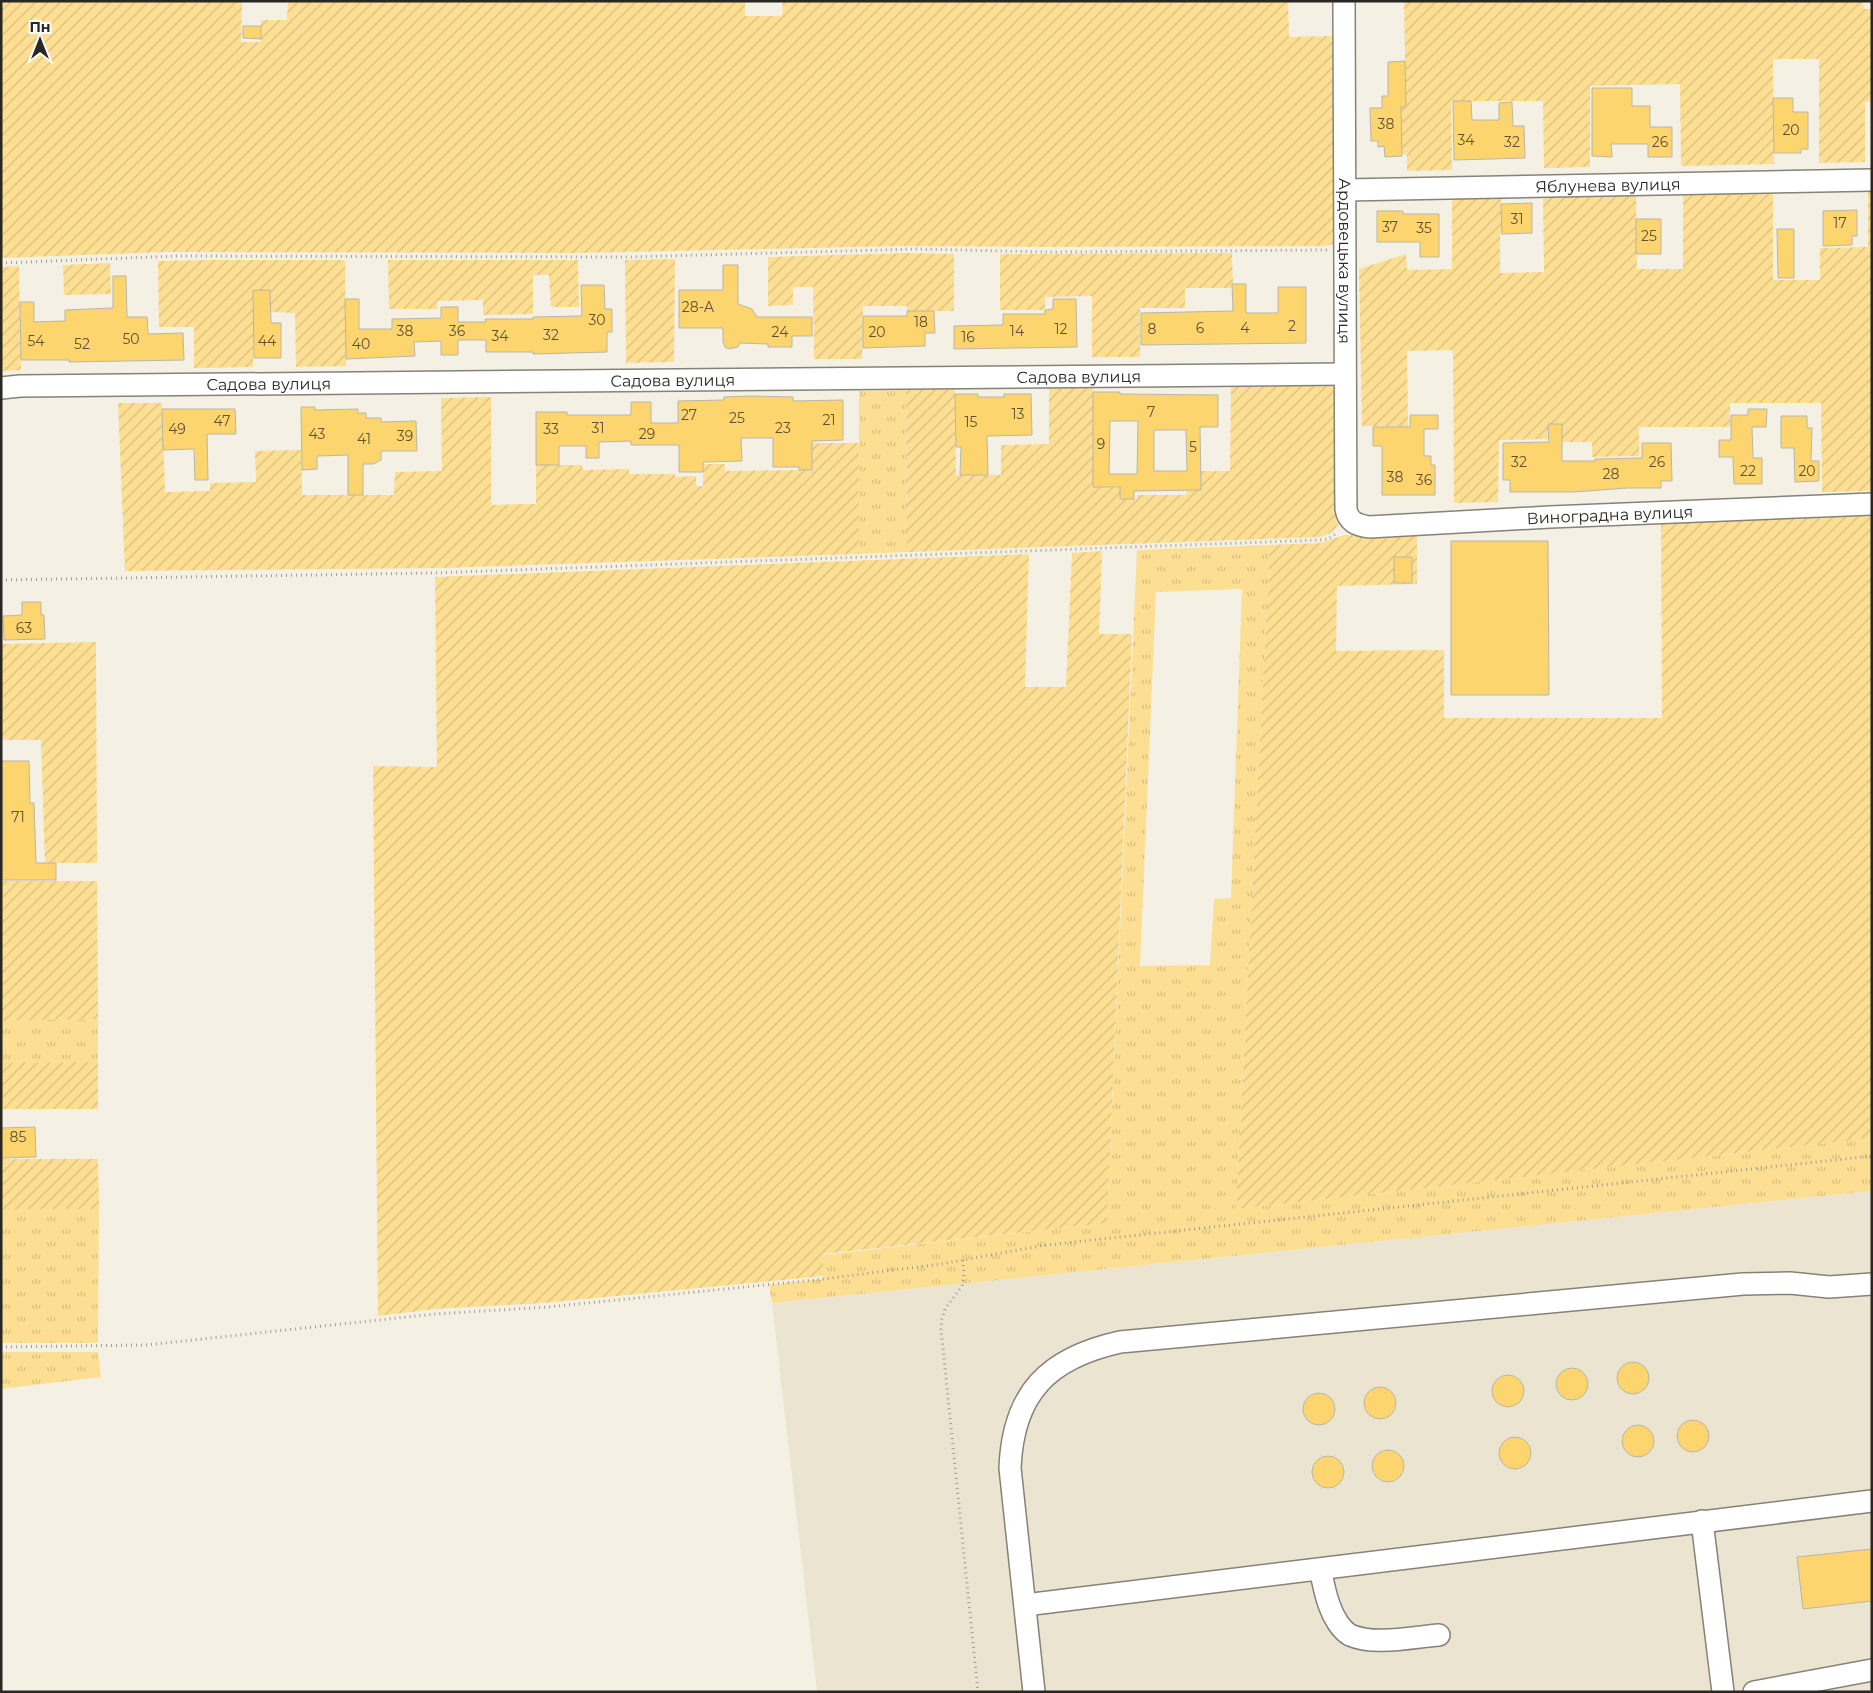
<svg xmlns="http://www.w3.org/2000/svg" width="1873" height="1693" viewBox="0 0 1873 1693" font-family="Montserrat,sans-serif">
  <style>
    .built { fill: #ebe4d1 }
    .grass { fill: url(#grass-tufts); fill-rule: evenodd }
    .garden { fill: url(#garden-furrows) }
    .building { fill: #fcd56f; stroke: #bab6ab; fill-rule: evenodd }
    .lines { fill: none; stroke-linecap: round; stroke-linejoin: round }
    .minor-casing { stroke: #868278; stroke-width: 24 }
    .path { stroke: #a09d94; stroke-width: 3; stroke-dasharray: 1 4; stroke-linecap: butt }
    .minor { stroke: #fff; stroke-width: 21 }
    .labels { text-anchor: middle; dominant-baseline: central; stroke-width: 4; stroke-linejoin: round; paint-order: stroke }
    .number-label { font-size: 14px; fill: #5e5236 }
    .street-label { font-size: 16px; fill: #292723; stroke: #fefdfb }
  </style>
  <defs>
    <pattern id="grass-tufts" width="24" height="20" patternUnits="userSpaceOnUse" patternTransform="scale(1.25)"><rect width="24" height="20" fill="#fddf93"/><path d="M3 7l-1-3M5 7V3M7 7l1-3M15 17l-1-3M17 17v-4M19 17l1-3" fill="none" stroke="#d9bf7e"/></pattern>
    <pattern id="garden-furrows" width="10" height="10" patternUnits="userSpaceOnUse" patternTransform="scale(1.25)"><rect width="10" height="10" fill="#fddf93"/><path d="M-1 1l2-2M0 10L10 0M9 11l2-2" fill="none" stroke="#d9bf7e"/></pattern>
  </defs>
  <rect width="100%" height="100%" fill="#f5f0e4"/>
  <path class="built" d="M1872 1191V1692H817L772 1303Z"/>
  <path class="grass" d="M906 390 907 552 859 554V391Z
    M1270 545 1236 1209 1872 1138V1191L772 1303 769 1285 823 1279V1255L1107 1223 1137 550ZM1242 589 1231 898 1214 899 1210 965 1140 966 1156 592Z
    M98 1019V1062L1 1063V1021Z
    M1 1209H99L98 1343H1Z
    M1 1352H98L101 1377 1 1389Z"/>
  <path class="garden" d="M1 1H242L241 42H261V20H287L288 1H745V16H782L783 1H1288L1289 37 1333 36 1339 238 1333 244 1326 246 1044 247 902 246 578 253 168 252 1 258Z
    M1404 1H1863L1864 9H1872V101L1865 102V162L1819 163V59H1773L1774 164 1681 166 1680 84 1590 86V167L1544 168 1543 101H1451L1452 170 1407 171V154H1402L1401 107H1406Z
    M1868 188H1872V491L1822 492 1821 403H1730V427H1639V456L1592 457V442H1562V424H1548L1549 439 1499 440 1498 502 1454 503 1453 350 1407 351 1408 427 1362 426 1359 269 1406 254 1407 270 1452 269V197L1501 196 1502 234H1500V273L1544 272 1543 195 1636 193 1637 269H1683V191L1773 190V280H1820V248L1868 247Z
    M907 253 954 254V311H907V306H863L862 359H814L813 287H793V305L768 306V257Z
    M1232 253 1233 288H1185V308H1140V357H1092V296L1045 297V310H1000V254Z
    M675 259 674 362 626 363 625 260Z
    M207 260H345L346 366 296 367 295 313 271 312 270 290H254L253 367 194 368V327H159L158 261Z
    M388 260H578L579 307H551L549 275H533V314L483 315V300L437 301V309H389Z
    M110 263 111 294 64 295 63 265Z
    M19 266 21 370 1 371V267Z
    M1338 385 1341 514C1338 528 1334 533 1320 537L907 552 906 390 955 389 956 475H1001V445L1049 444V388H1093V487L1120 488V499H1137V495H1186L1187 490H1201V471H1230L1231 386Z
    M491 397V505L536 504V465H582L583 470 629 469V474H675V477L696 476V486H703V464H725V471L812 470V443H859V554L442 568 125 571 118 403H162L165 492 210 491V483L256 482 255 451 301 450 302 495H394L395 472 442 471 441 398Z
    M1872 510V1138L1236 1209 1270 545 1320 543 1345 535 1417 529V584L1337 586 1336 651 1444 650V718H1662L1661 519Z
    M1102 551 1099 634H1132L1107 1223 823 1254V1276L544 1303 435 1309 378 1316 373 766 437 767 435 577 1029 554 1025 687H1066L1072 553Z
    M96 642 97 863H45L41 740H1V644Z
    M1 881H97L98 1019 1 1021Z
    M98 1062V1109H1V1063Z
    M1 1159H98L99 1209H1Z"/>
  <path class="building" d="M243 26H261V39L243 38Z
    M1405 61 1406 107H1401L1402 156 1385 157 1384 146 1378 147V141H1371L1370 108H1382V96H1388V62Z
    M1592 88H1632V106H1650V127H1672V157H1648V144H1611L1612 157 1592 156Z
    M1773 98H1793V112H1808V149H1801V153H1774Z
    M1453 101H1471L1472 120H1499V103L1512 102 1513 126H1524L1525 158 1454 160Z
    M1532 203V233L1502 234 1501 204Z
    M1857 210V236H1852V245L1823 246V211Z
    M1377 211H1403V214H1439V257H1420V242H1377Z
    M1636 219H1661V254H1636Z
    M1777 229H1794V278H1778Z
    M723 265H738V304L752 309 757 317H812V336H792V347H768V344L740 343 738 347 729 349 725 347 723 342V328H679V290H723Z
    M113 276H126L127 317H147L148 334 183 333 184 360 69 362V360H21L20 302H34V322L65 321V310L113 308Z
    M1232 284H1246V313H1278V287H1306V343L1141 345V313L1233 311Z
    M581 285H604L605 309H612V332H607V352L533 354V352H486V340H458V355H441V341L414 342 415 356 346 359 345 299H359V329H392V319L441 318V307H458V322H486L485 319H533V317L582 316Z
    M253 290H270L271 323H281V358H254Z
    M1053 299H1076L1077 347 954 349V326L1003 325V314H1045V310L1053 309Z
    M907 311H934L935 333H925V346L863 348V316H907Z
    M1093 392H1120V394L1218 395V427H1200L1201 490 1134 491V499H1120V487H1093ZM1110 421H1138L1137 474H1109ZM1154 430H1186L1187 471H1154Z
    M955 394H978V397H1004V394H1031L1032 435 987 436 988 475H960L961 447H956Z
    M750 396 793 397V401L843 400V440L812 441V470H799V467H773V438H741L742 461 703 462V472H679V445H631V441L599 442V458H586V446H559V465H536V412H567V415H631V402H651V423H678V401L724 400V397Z
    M301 407H315V410L358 409V413H366V418H381V422L416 421 417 451H381V460L373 464H363V495H348V455L317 456V469L302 470Z
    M162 409H235L236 434H207L208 480H195L194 449 163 450Z
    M1748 409H1767L1766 427H1752L1753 458H1762V484H1734L1733 457H1719V440H1731V415H1748Z
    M1410 415H1438V429H1424V456H1431V465H1435V495H1382V446H1373V427H1410Z
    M1781 416H1807V428H1812L1811 461H1819V481L1795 482 1794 448H1781Z
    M1548 424H1562V461H1595V459L1642 458V443H1671L1672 481H1661V488H1627L1574 492H1510V480H1503V443L1549 442Z
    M1451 541H1548L1549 695H1451Z
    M1394 557H1412V583H1394Z
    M22 602H41V615H44L45 639 4 640 3 616 22 615Z
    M2 761H29L30 803H34L36 863H56V880H2Z
    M35 1127 36 1157 1 1158V1128Z
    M1617 1378a16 16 0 1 1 32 0a16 16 0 1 1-32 0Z
    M1556 1384a16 16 0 1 1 32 0a16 16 0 1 1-32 0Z
    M1492 1391a16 16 0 1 1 32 0a16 16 0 1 1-32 0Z
    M1364 1403a16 16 0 1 1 32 0a16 16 0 1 1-32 0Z
    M1303 1409a16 16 0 1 1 32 0a16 16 0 1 1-32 0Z
    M1677 1436a16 16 0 1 1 32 0a16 16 0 1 1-32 0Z
    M1622 1441a16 16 0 1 1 32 0a16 16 0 1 1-32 0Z
    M1499 1453a16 16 0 1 1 32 0a16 16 0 1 1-32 0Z
    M1372 1466a16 16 0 1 1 32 0a16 16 0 1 1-32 0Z
    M1312 1472a16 16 0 1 1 32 0a16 16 0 1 1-32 0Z
    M1872 1549V1601L1803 1609 1797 1557Z"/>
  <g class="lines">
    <defs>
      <g id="minor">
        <path id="s1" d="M1344 1C1346 171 1344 340 1346 509 1348 522 1357 525 1369 527L1550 517 1872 504"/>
        <path id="s2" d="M1346 190 1872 180"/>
        <path id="s3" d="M1 388 20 386 1345 374"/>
        <path d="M1702 1521 1723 1692"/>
        <path d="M1320 1569C1323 1581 1325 1595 1330 1607 1333 1616 1341 1630 1350 1635 1374 1646 1413 1637 1439 1635"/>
        <path d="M1025 1605 1872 1501"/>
        <path d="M1034 1692 1010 1468C1013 1393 1048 1358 1120 1342L1743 1284 1790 1283 1829 1287 1872 1284"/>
        <path d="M1754 1692 1872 1670"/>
      </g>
    </defs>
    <use href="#minor" class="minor-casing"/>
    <path class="path" d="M1 263 177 256 628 257 918 249 1046 252 1328 250
      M1 580 433 573 1320 540 1328 539 1337 533
      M963 1260 964 1277 962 1286 945 1309 942 1319 941 1329 978 1692
      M1 1347 146 1345 435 1314 548 1307 823 1279 941 1264 1040 1246 1083 1241 1872 1156"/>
    <use href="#minor" class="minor"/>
  </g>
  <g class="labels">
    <g class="number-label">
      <text x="1386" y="124">38</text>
      <text x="1791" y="130">20</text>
      <text x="1466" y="140">34</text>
      <text x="1512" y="142">32</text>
      <text x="1660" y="142">26</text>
      <text x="1517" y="219">31</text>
      <text x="1840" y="223">17</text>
      <text x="1390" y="227">37</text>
      <text x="1424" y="228">35</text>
      <text x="1649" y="236">25</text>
      <text x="698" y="307">28-А</text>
      <text x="597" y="320">30</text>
      <text x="921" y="322">18</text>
      <text x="1292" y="326">2</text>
      <text x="1200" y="328">6</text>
      <text x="1245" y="328">4</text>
      <text x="1061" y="329">12</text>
      <text x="1152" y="329">8</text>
      <text x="405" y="331">38</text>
      <text x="457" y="331">36</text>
      <text x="1017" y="331">14</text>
      <text x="780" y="332">24</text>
      <text x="877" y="332">20</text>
      <text x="551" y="335">32</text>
      <text x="500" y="336">34</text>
      <text x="968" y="337">16</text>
      <text x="131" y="339">50</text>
      <text x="36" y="341">54</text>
      <text x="267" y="341">44</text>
      <text x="82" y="344">52</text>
      <text x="361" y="344">40</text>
      <text x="1151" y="412">7</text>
      <text x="1018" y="414">13</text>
      <text x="689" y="415">27</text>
      <text x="737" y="418">25</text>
      <text x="829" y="420">21</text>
      <text x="222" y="421">47</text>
      <text x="971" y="422">15</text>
      <text x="598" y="428">31</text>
      <text x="783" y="428">23</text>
      <text x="177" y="429">49</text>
      <text x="551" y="429">33</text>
      <text x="317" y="434">43</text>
      <text x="647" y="434">29</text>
      <text x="405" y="436">39</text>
      <text x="364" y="439">41</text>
      <text x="1101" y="444">9</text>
      <text x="1193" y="447">5</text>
      <text x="1519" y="462">32</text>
      <text x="1657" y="462">26</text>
      <text x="1748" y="471">22</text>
      <text x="1807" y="471">20</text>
      <text x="1611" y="474">28</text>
      <text x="1395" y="477">38</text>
      <text x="1424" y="480">36</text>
      <text x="24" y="628">63</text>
      <text x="18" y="817">71</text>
      <text x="18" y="1137">85</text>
    </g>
    <g class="street-label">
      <text stroke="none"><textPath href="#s2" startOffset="262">Яблунева вулиця</textPath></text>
      <text stroke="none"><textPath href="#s1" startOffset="260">Ардовецька вулиця</textPath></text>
      <text stroke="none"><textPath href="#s3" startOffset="1078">Садова вулиця</textPath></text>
      <text stroke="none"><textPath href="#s3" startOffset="672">Садова вулиця</textPath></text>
      <text stroke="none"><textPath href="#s3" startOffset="268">Садова вулиця</textPath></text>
      <text stroke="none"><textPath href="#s1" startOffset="781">Виноградна вулиця</textPath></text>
    </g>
  </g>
  <rect width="1873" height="1693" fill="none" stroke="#292723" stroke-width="5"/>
  <g transform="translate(40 40)" stroke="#fefdfb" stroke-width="4" paint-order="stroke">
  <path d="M0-4L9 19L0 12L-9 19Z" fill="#292723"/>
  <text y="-8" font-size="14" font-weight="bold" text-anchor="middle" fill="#292723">Пн</text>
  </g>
</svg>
